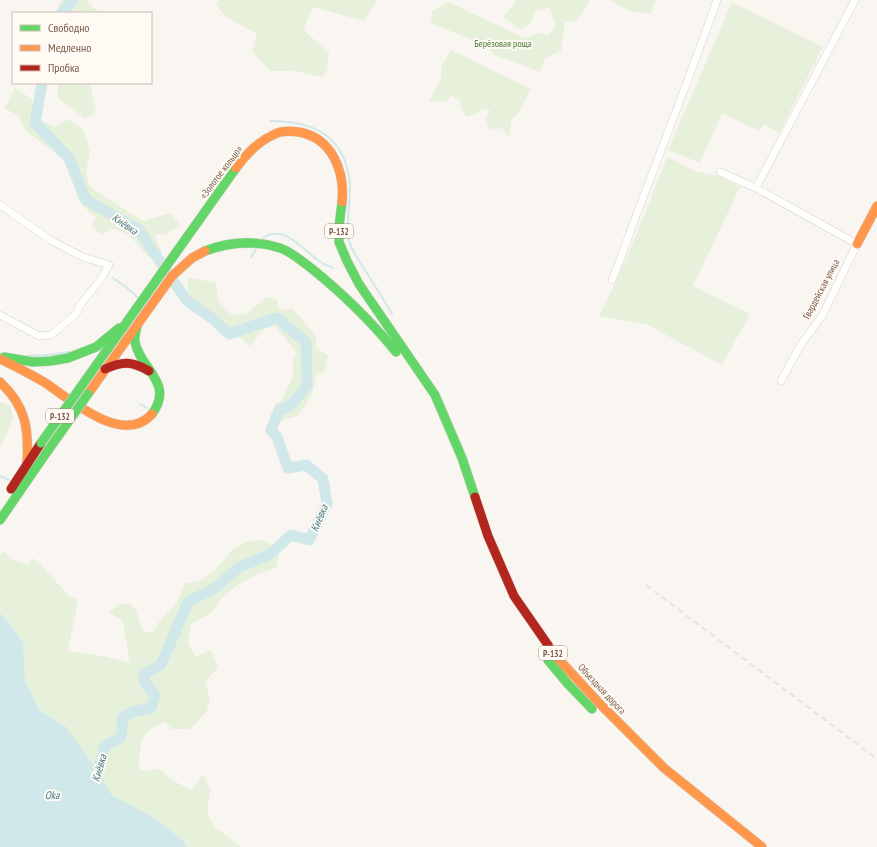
<svg xmlns="http://www.w3.org/2000/svg" width="877" height="847" viewBox="0 0 877 847" font-family="'PT Sans Narrow',sans-serif">
  <style>
    .green { fill: #e7f0db }
    .water { fill: #d0e8ea }
    .lines { fill: none; stroke-linecap: round; stroke-linejoin: round }
    .stream { stroke: #d0e8ea; stroke-width: 2 }
    .river { stroke: #d0e8ea; stroke-width: 11 }
    .street-casing { stroke: #d7d1cb; stroke-width: 8 }
    .fast-casing { stroke: #d9d2cb; stroke-width: 10 }
    .slow-casing { stroke: #d9d2cb; stroke-width: 10 }
    .jam-casing { stroke: #d9d2cb; stroke-width: 10 }
    .street { stroke: #fefefd; stroke-width: 7 }
    .fast { stroke: #63d668; stroke-width: 9 }
    .slow { stroke: #ff974d; stroke-width: 9 }
    .jam { stroke: #b3261e; stroke-width: 9 }
    .rail { stroke: #e6e3e7; stroke-width: 2; stroke-dasharray: 6 4; stroke-linecap: butt }
    .fast-bridge-casing { stroke: #dad1cc; stroke-width: 10; stroke-linecap: butt }
    .fast-bridge { stroke: #63d668; stroke-width: 9 }
    .labels { text-anchor: middle; dominant-baseline: central; stroke-width: 4; stroke-linejoin: round; paint-order: stroke }
    .shield { fill: #fffaf3; stroke: #a28b7f; stroke-width: 1 }
    .shield-label { font-size: 9px; font-weight: bold; fill: #7a5c4d }
    .park-label { font-size: 10px; fill: #537a41; stroke: #fffaf3 }
    .street-label { font-size: 10px; fill: #7a5c4d; stroke: #fffaf3 }
    .water-label { font-size: 11px; font-style: italic; fill: #437c86; stroke: #fffaf3 }
  </style>
  <rect width="100%" height="100%" fill="#f9f5f0"/>
  <path class="green" d="M62 0H86L93 8 103 13H55Z
    M219 0H377L364 21 313 7 303 30 329 52 327 70 322 77 294 71H271L252 52 257 34 226 17 216 5Z
    M517 0H589L588 5 576 21 565 22 561 51 545 58 540 72 501 57 494 55 487 46 431 23 432 11 448 2 525 38 541 32 547 36 556 27 550 8 536 11 529 25 520 29 503 17Z
    M610 0H656L651 14 629 11Z
    M732 2 823 47 779 133 764 124 759 131 722 113 700 163 668 150Z
    M451 50 531 89 517 115 511 118 510 139 502 128 490 129 486 120 490 110 482 109 473 115 466 117 461 108 460 100 452 96 446 102 429 101 442 76 441 67Z
    M58 83H90L96 112 85 119 58 98Z
    M15 88 32 99V117L56 127 67 119 83 129 90 150 86 172 90 187 143 221 170 213 180 225 164 235 155 234 162 254 150 258 129 235 111 228 106 233 100 234 91 225 96 218 80 203 64 160 25 130 19 116 4 108Z
    M667 157 697 172 719 176 740 187 693 286 750 314 722 365 646 324 599 316C626 264 646 211 667 157Z
    M187 277 216 283 218 301 232 315 246 314 267 297 277 300 279 310 293 309 316 336V348L328 355 324 373H317L311 397 298 416 279 421 275 404 281 402 293 376V359L297 353 276 327 265 328 250 346 189 296Z
    M0 402 10 405 13 418 0 449Z
    M259 540 269 543 279 556 276 568 258 574 239 584 223 597 212 612 191 624 188 643 195 657 211 650 218 667 205 682 210 698 207 711 190 729H172L165 722C139 730 140 745 139 769L147 771 158 768 174 781 191 790 198 782 203 774 211 790 207 807 208 815 215 827 240 846 243 847H187L183 841 153 817 112 795 107 789 103 777 65 726 39 710 25 680 23 643 13 628 0 613V591L1 589 0 588V554L5 552C12 560 18 563 28 564L33 558 41 565 69 596 78 600 68 651 103 656 130 663 123 621 109 612 119 604 129 603 136 610 142 630 152 633 159 622 179 599 184 584 200 581 215 570 232 550 247 542Z"/>
  <path class="water" d="M0 613 13 628 23 643 25 680 39 710 65 726 103 777 107 788 112 795 153 817 183 841 187 847H0Z"/>
  <g class="lines">
    <path class="stream" d="M270 121C301 121 331 128 344 159 347 167 350 176 350 185 350 203 346 223 349 240 351 250 358 259 363 267 373 283 383 298 392 314
      M263 238C285 223 304 252 322 263 325 265 330 266 333 268
      M251 257 256 249
      M113 278 126 287 137 297
      M27 356 47 355 69 352
      M140 404 147 408
      M0 476 9 480"/>
    <path class="river" d="M62 13 73 0
      M42 83 35 123 69 158 86 200 138 229 187 301 213 319 229 334 277 318 306 342 307 386 290 406 279 410 271 430 277 437 288 468 306 465 323 479 327 504 309 540 291 535 269 555 239 567 218 586 188 602 161 665 144 674 145 683 155 695 151 708 132 712 123 717 121 737 105 746 94 785"/>
    <defs>
      <path id="street" d="M720 172 756 188 857 244 822 316 800 346 781 381
        M756 188 855 0
        M0 205 52 241 83 257 109 265 101 279 80 305 76 314 51 335 39 336 0 315
        M612 280C623 254 631 228 641 203 667 135 693 68 717 0"/>
      <path id="fast" d="M342 202 339 227V242L347 261 359 284 435 395 462 458 475 497
        M205 251C229 242 255 240 280 248 292 252 301 261 311 268 342 293 371 321 396 352
        M137 326C136 331 134 337 135 342 140 369 175 383 152 414
        M4 357 33 362 51 361 68 358 96 347 119 328
        M80 388 236 168
        M0 520 49 449
        M548 660 568 684 592 709"/>
      <path id="slow" d="M236 168C246 154 259 141 275 134 281 131 292 131 299 132 332 138 345 171 342 202
        M857 244 877 206
        M0 359C15 366 30 374 44 382 70 399 123 447 152 414
        M0 382C26 406 29 429 27 463
        M88 394 172 276 192 258 205 251
        M548 645 553 653 599 703 664 768 762 847"/>
      <path id="jam" d="M105 369C123 361 132 361 149 371
        M11 489 41 443
        M475 497 488 536 514 596 548 645"/>
    </defs>
    <use href="#street" class="street-casing"/>
    <use href="#fast" class="fast-casing"/>
    <use href="#slow" class="slow-casing"/>
    <use href="#jam" class="jam-casing"/>
    <use href="#street" class="street"/>
    <use href="#fast" class="fast"/>
    <use href="#slow" class="slow"/>
    <use href="#jam" class="jam"/>
    <path class="rail" d="M646 585 877 759"/>
    <defs>
      <path id="fast-bridge" d="M41 443 80 388
        M49 449 88 394"/>
    </defs>
    <use href="#fast-bridge" class="fast-bridge-casing"/>
    <use href="#fast-bridge" class="fast-bridge"/>
  </g>
  <g class="labels">
    <g class="shield">
      <rect x="325" y="224" width="28" height="14" rx="3"/>
      <rect x="46" y="409" width="28" height="14" rx="3"/>
      <rect x="539" y="646" width="28" height="14" rx="3"/>
    </g>
    <g class="shield-label">
      <text x="339" y="231">Р-132</text>
      <text x="60" y="416">Р-132</text>
      <text x="553" y="653">Р-132</text>
    </g>
    <g class="park-label">
      <text x="503" y="43">Берёзовая роща</text>
    </g>
    <g class="street-label">
      <text transform="translate(221 172) rotate(-53)">«Золотое кольцо»</text>
      <text transform="translate(821 289) rotate(-62)">Гвардейская улица</text>
      <text transform="translate(602 689) rotate(47)">Объездная дорога</text>
    </g>
    <g class="water-label">
      <text transform="translate(125 224) rotate(34)">Киёвка</text>
      <text transform="translate(319 518) rotate(-67)">Киёвка</text>
      <text transform="translate(99 768) rotate(-74)">Киёвка</text>
      <text x="52" y="795">Oka</text>
    </g>
  </g>
  <rect x="12" y="12" width="140" height="72" fill="#fffaf3" stroke="#cabbb1"/>
  <rect x="20" y="25" width="20" height="6" fill="#63d668" stroke="#cabbb1"/>
  <text x="48" y="32" font-size="12" fill="#7a5c4d">Свободно</text>
  <rect x="20" y="45" width="20" height="6" fill="#ff974d" stroke="#cabbb1"/>
  <text x="48" y="52" font-size="12" fill="#7a5c4d">Медленно</text>
  <rect x="20" y="65" width="20" height="6" fill="#b3261e" stroke="#cabbb1"/>
  <text x="48" y="72" font-size="12" fill="#7a5c4d">Пробка</text>
</svg>
